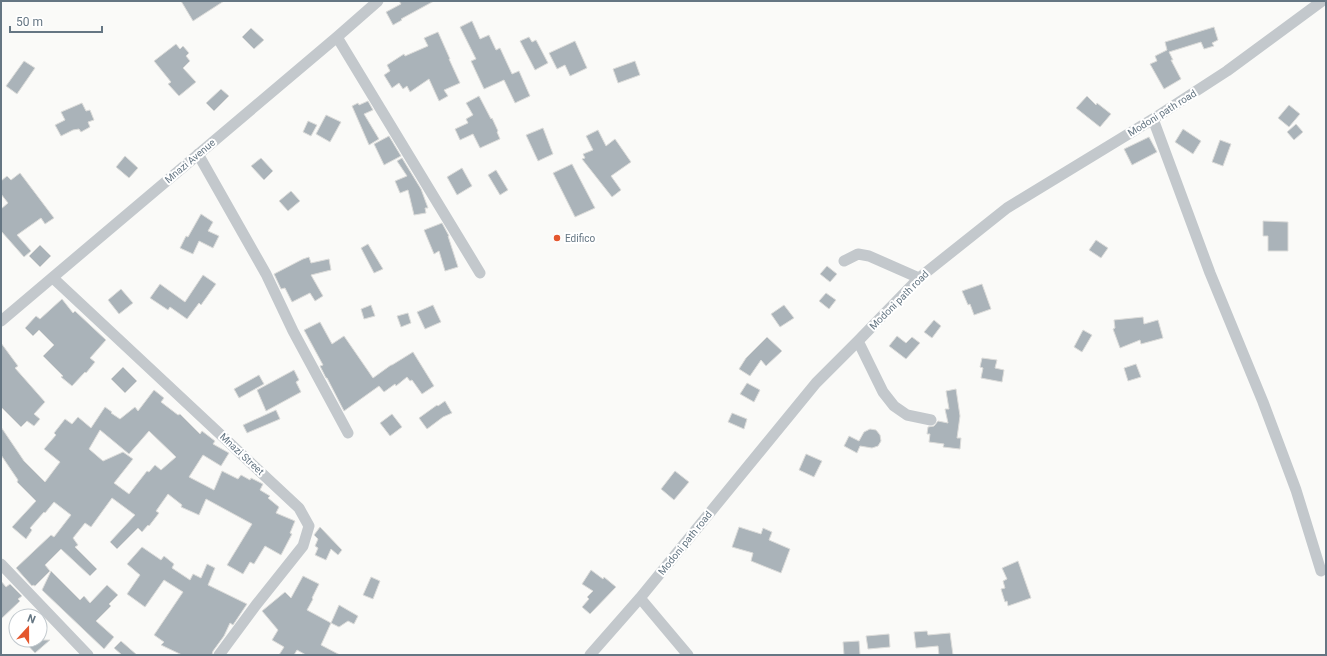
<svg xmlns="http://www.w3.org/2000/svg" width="1327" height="656" viewBox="0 0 1327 656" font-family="Roboto,sans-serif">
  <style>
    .building { fill: #aab3b9; stroke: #dcdcda; fill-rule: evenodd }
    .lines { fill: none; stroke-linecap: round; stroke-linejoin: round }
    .minor { stroke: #c3c8cc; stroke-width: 11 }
    .poi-dot { fill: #e4572e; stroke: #fff; stroke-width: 1.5 }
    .labels { text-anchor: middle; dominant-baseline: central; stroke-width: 4; stroke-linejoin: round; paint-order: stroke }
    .street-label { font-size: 10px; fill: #657683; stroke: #fff }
    .poi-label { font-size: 10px; fill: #657683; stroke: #fff; text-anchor: start }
  </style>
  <rect width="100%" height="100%" fill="#fafaf8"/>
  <path class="building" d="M181 1H224L193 21Z
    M399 1H434L401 19 402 20 393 25 386 12 401 4Z
    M472 21 480 39 489 35 496 50 500 48 512 74 519 71 530 96 515 103 504 80 484 89 471 61 476 59 460 27Z
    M1214 27 1218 40 1212 43 1214 46 1204 49 1201 42 1169 52 1173 60H1171L1181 79 1164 89 1150 64 1157 61 1155 56 1167 50 1165 42Z
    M251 28 264 40 254 49 242 37Z
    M438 32 450 59H449L460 83 444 90 448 96 439 101 429 79 410 92 407 86 403 89 399 83 392 88 384 75 390 71 387 65 404 54 405 56 428 46 424 38Z
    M529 37 532 42 536 40 548 63 535 70 520 41Z
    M575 41 587 68 570 76 565 65 557 69 549 53Z
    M176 44 180 49 183 46 189 53 186 56 190 61 183 68 196 82 179 96 168 84 171 82 154 61Z
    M24 61 35 68 17 94 6 86Z
    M635 61 640 75 618 83 613 69Z
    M221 89 229 96 214 111 206 103Z
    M479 96 491 119 492 118 498 131 497 132 500 139 480 148 473 134 460 140 455 129 468 123 466 119 473 115 466 103Z
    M1087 96 1096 105 1097 103 1111 114 1100 127 1076 108Z
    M368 101 373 110 364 114 379 139 369 145 352 106 358 103 359 105Z
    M82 103 86 111 90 110 94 120 88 122 90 127 81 132 79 129 73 130 61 136 55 125 65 120 61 112Z
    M1289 105 1300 114 1289 127 1278 118Z
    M326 115 341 122 330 142 316 134Z
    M308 121 317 125 311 136 303 132Z
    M1296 124 1303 132 1294 140 1287 132Z
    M543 128 553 154 538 161 526 135Z
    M1183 129 1201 141 1193 154 1175 142Z
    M598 130 606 146 615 139 631 162 611 176 621 190 612 197 582 159 585 158 583 154 593 150 586 136Z
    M389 136 401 156 384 165 374 144Z
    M1149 137 1157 152 1132 165 1124 149Z
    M1220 140 1231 144 1223 166 1212 162Z
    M125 156 138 168 129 178 116 167Z
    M261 158 273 171 264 180 251 166Z
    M402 158 421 189 428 208H425L426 213 414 215 408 190 400 193 395 181 407 176 397 161Z
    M572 164 595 208 575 217 553 173Z
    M462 168 472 186 457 195 447 177Z
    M496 170 508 190 500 195 488 175Z
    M20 173 54 218 45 224 41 218 17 235 31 251 24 257 1 231V209L8 203 1 194V181L7 176 11 180Z
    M291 191 300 201 288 211 279 201Z
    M201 214 213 222 208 231 219 236 213 248 199 241 193 254 180 248 186 236 188 237Z
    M1263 221 1288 222V251H1268V236H1263Z
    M442 223 449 236H448L458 267 445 271 439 251 434 254 424 230Z
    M1096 240 1108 248 1101 258 1089 250Z
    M368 244 383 269 374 273 361 248Z
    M40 245 51 256 40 267 29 256Z
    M309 257 311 263 329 259 331 270 311 275 323 296 315 301 310 293 292 302 285 288 281 289 274 274 303 259Z
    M827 266 837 274 830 282 820 274Z
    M203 275 216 284 201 305 199 303 187 319 170 307 168 310 150 298 160 284 185 302Z
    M982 284 991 309 974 315 970 304 968 305 962 291Z
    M121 289 133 303 119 314 108 300Z
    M826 293 836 300 829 309 819 301Z
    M62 299 73 313 75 311 106 340 90 358 95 362 86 373 85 372 72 386 61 377 63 376 43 356 54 345 39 330 33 336 25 328 36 316 40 319Z
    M371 305 375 316 364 319 361 309Z
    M433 305 441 322 425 329 417 312Z
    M784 305 794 318 780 327 771 314Z
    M408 313 411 323 401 327 397 316Z
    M1143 317 1144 324 1158 320 1163 338 1141 344 1140 340 1120 348 1113 329 1115 328 1114 320Z
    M934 320 941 326 932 338 924 332Z
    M320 322 332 344 344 336 373 378 391 365H392L413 352 434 386 422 394 412 380 410 381 407 377 396 386 395 384 384 392 379 386 344 411 327 378H326L320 366 323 365 304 330Z
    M1083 330 1092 335 1082 352 1074 347Z
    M897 336 906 343 912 337 920 343 906 359 889 346Z
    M767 337 782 351 766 366 761 360 750 376 739 369 746 358Z
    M1 343 18 366 15 368 45 402 34 414 40 419 34 426 27 421 21 427 1 407Z
    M982 358 997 360 995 368 1004 370 1002 382 981 378 983 368 980 367Z
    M1136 364 1141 377 1128 381 1124 368Z
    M123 367 137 381 125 393 111 379Z
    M294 370 299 380 296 382 301 392 266 411 257 390Z
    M259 375 264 384 239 398 234 389Z
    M747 383 760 390 754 402 740 394Z
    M956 389 960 416 957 438H961L960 449 943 447 944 444 929 442 930 434H927L928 427 934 426 938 421 948 423 945 409H949L946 391Z
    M154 390 164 398 161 402 178 415 180 414 200 434 202 431 215 441 213 444 229 453 221 466 203 455 189 477 214 490 222 471 238 479 241 475 250 480 251 478 263 484 260 490 270 496 268 498 279 507 276 513 295 521 290 533 292 534 281 555 265 546 254 564 250 562 243 574 227 565 252 524 206 499 199 515 181 507 182 505 168 494 156 511 159 513 149 526 148 525 142 532 138 528 117 549 110 542 135 515 112 498 91 527 85 523 73 538 78 545 75 547 97 569 90 576 61 549 45 565 50 571 35 586 33 585 32 586 16 568 51 535 54 537 71 515 54 502 45 513 44 512 30 528 32 530 26 539 12 527 36 501 17 482 18 480 1 455V427L24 461 45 482 60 462 44 449 56 435 54 433 65 419 72 424 78 417 91 428 105 407 112 412 111 413 120 419 135 407 138 411ZM100 430 129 454 149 431 176 457 161 470 155 465 149 472 147 471 129 494 114 483 133 459 123 452 103 461 89 449Z
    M445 401 452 413 443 417 427 429 419 418 437 405 438 406Z
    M276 410 280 419 247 433 243 425Z
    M732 413 747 419 744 429 728 422Z
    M392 414 402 427 390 436 380 423Z
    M870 429 876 430 880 435 881 441 878 446 872 448 860 446 857 453 844 446 849 436 859 441 864 432Z
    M806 454 822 461 814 477 799 470Z
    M675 471 689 482 674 500 661 489Z
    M320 527 342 550 338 555 331 549 326 560 315 555 318 548 315 546 318 539 314 535Z
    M739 527 761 534 763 528 772 532 769 540 790 549 781 573 751 561 753 553 732 547Z
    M142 547 161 560 164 556 174 564 172 568 190 580 193 574 201 578 207 564 215 568 208 585 247 604 233 625 230 623 224 636 213 651 212 655H182L161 645 164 642 154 635 183 592 164 580 145 607 127 594 140 575 127 564Z
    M1018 561 1031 598 1008 606 1007 601 1005 602 1001 589 1005 588 1003 581 1007 579 1002 568Z
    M591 570 603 579 604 577 616 587 590 614 582 607 589 599 587 597 593 591 582 584Z
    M51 571 80 600 84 596 90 603 107 585 118 595 109 604 111 606 96 621 114 637 104 649 42 590Z
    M303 576 319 584 312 598 313 599 307 610 331 623 339 605 358 616 354 624 348 621 339 627 331 623 321 645 340 655H306L297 650 294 655H279L284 647 272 640 278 630 262 611 285 592 291 598Z
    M371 577 380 581 373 599 363 595Z
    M1 581 6 587 10 584 22 596 18 599 20 601 1 619Z
    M927 631 928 635 950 633 953 655H939L938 646 916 648 914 632Z
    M889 634 890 647 868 649 866 636Z
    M23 640H50L35 653Z
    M121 641 137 655H122L114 648Z
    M859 641 860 655H844L843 642Z"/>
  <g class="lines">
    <path class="minor" d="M337 37 480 273
      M1153 119 1210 273 1263 402 1296 490 1321 571
      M198 154 266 274 293 331 348 433
      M844 261 858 254 869 256 919 278
      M53 278 299 508 309 526 303 546 256 605 219 655
      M1 321 337 37 378 1
      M858 341 883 392 894 406 907 415 931 420
      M1 564 88 655
      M640 598 688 655
      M590 655 640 598 816 383 858 341 919 278 1007 208 1153 119 1227 71 1322 1"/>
  </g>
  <circle class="poi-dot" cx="557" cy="238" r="4"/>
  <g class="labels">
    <g class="street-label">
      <text transform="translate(1162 113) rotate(-32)">Modoni path road</text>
      <text transform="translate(190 161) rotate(-40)">Mnazi Avenue</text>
      <text transform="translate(899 300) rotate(-45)">Modoni path road</text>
      <text transform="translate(242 454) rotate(43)">Mnazi Street</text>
      <text transform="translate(685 543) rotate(-51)">Modoni path road</text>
    </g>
    <g class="poi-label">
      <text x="565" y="238">Edifico</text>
    </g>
  </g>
  <rect width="1327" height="656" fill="none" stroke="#657683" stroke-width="4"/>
  <g transform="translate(28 628) rotate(21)"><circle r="19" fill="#ffffff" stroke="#c1c8cd"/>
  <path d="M0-3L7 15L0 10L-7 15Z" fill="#e4572e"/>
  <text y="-6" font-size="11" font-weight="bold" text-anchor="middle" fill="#657683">N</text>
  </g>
  <path d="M10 26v6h92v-6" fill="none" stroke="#657683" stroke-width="2"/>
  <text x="16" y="26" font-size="12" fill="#657683" stroke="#ffffff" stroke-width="3" paint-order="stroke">50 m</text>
</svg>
